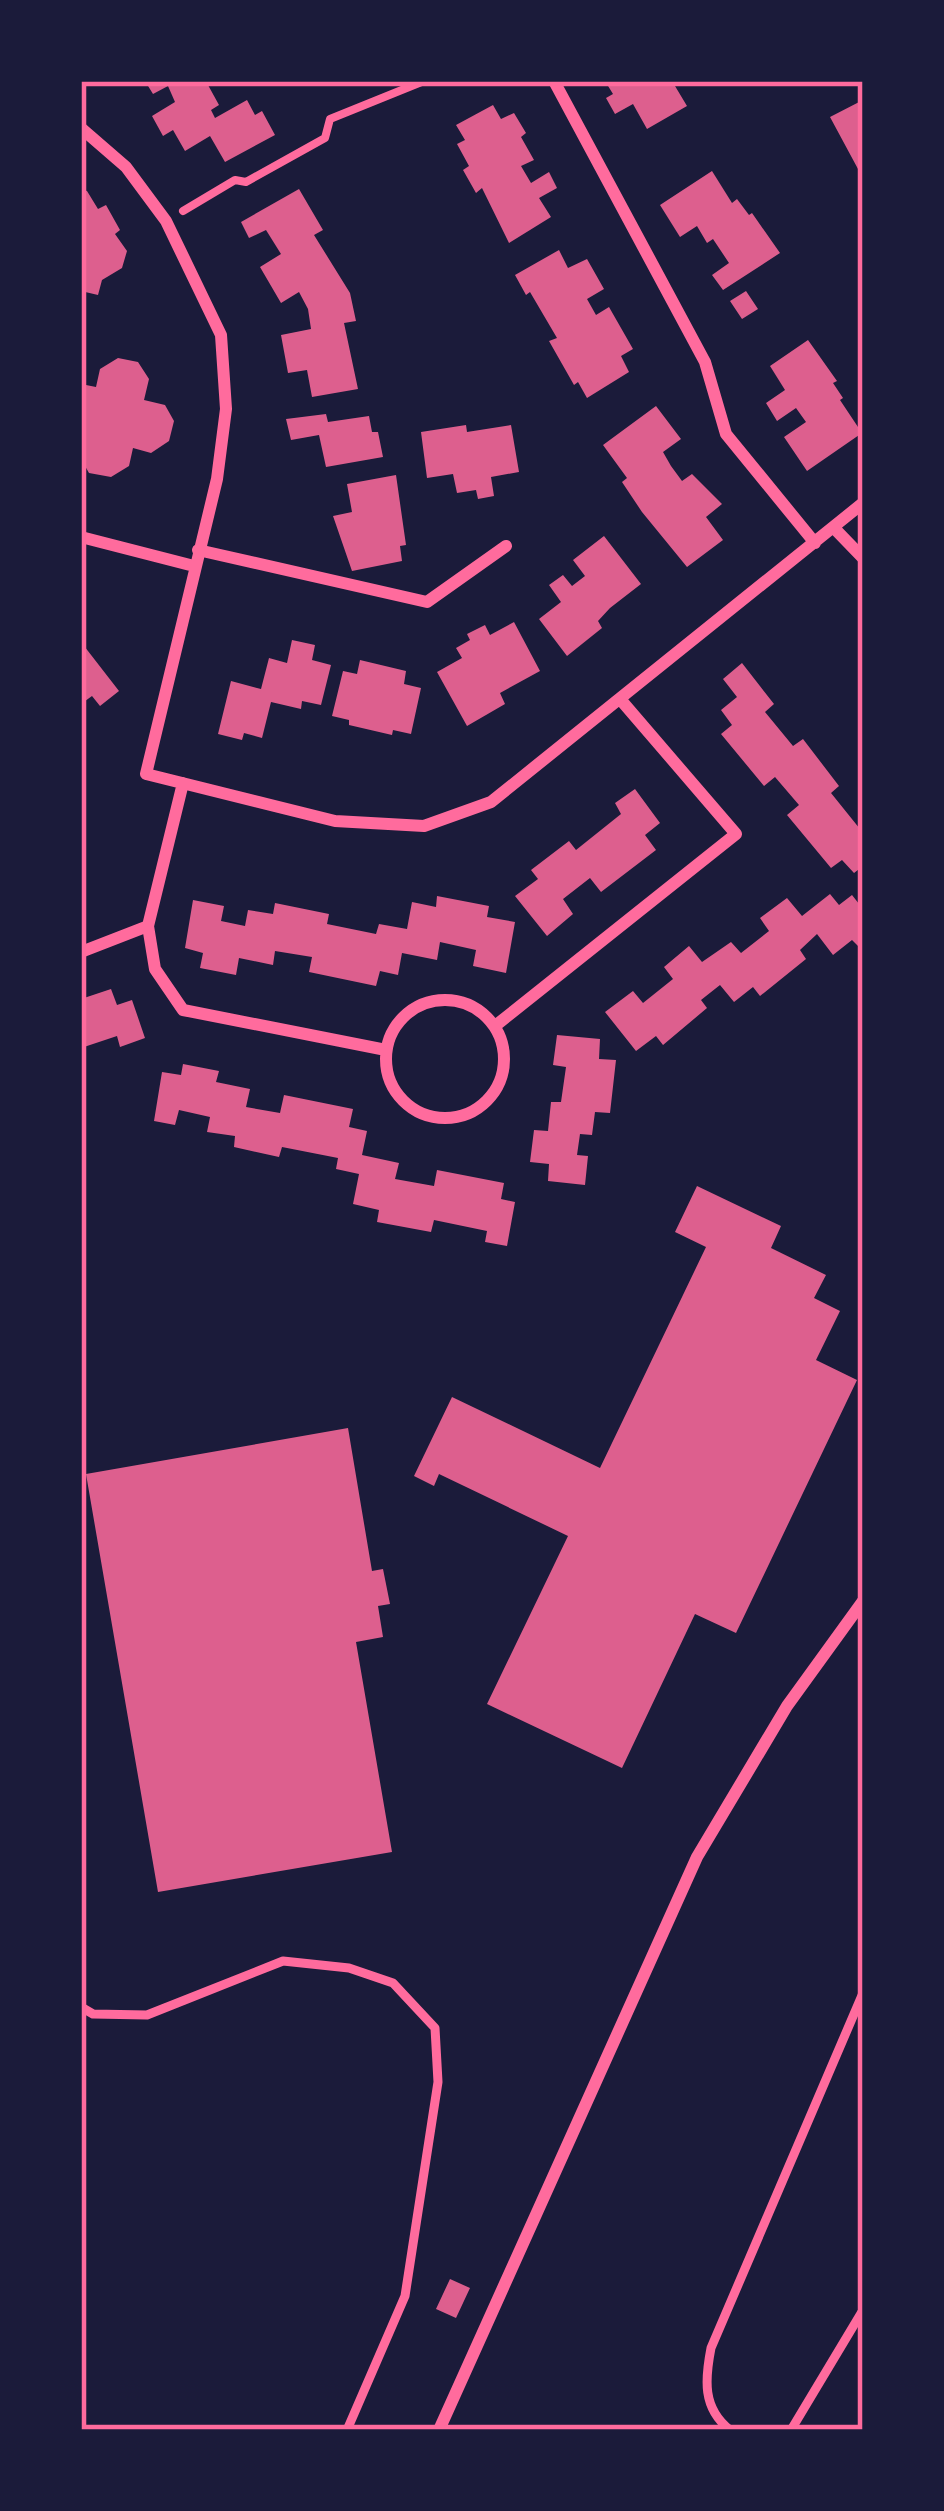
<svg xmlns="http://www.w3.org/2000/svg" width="944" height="2511" viewBox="0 0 944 2511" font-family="Mulish,sans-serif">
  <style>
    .building { fill: #dd5f8e }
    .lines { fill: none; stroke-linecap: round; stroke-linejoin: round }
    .path { stroke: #ff6b9d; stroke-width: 8 }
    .service { stroke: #ff6b9d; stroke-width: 9 }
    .minor { stroke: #ff6b9d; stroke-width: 12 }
    .neatline { fill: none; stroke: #ff6b9d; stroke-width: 4.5 }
  </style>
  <rect width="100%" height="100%" fill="#1b1b3a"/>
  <path class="building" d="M145 81H216L208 85 219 105 211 110 215 118 247 100 255 115 262 111 275 135 225 162 210 136 185 151 173 130 163 136 152 116 175 102 168 86 153 94Z
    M605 81H672L687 106 647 129 633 104 615 114 606 98 613 94Z
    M863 100V167L858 169 830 117Z
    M493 105 501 119 514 113 526 133 521 137 534 160 521 166 531 183 549 172 557 188 539 198 551 217 509 243 482 188 476 193 463 170 469 166 457 144 465 140 456 125Z
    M712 171 732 203 737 199 749 215 752 213 780 253 723 290 712 275 729 263 713 239 707 243 697 226 680 237 660 205Z
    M81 189 87 191 98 209 106 205 120 230 115 234 127 251 122 268 102 280 98 295 81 291Z
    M299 189 323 230 314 235 350 293 356 321 344 323 358 389 312 397 307 370 288 373 281 335 311 329 308 309 299 292 281 303 260 267 281 254 266 230 249 238 241 222Z
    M559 250 568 268 587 259 604 289 587 299 596 315 609 307 633 349 621 356 629 372 587 398 578 382 574 385 549 341 557 338 530 292 526 295 515 275Z
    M746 291 758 309 742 319 730 301Z
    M808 340 837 381 833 383 843 398 840 400 862 433 807 471 784 437 806 422 796 408 777 421 766 403 785 390 770 366Z
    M118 358 138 362 149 379 144 400 165 405 174 421 169 441 151 453 133 448 129 466 111 477 89 473 81 459V384L96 387 100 369Z
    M656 406 681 439 663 452 671 466 682 481 692 474 722 504 706 517 723 540 687 567 642 512 622 482 627 478 603 445Z
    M326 414 328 422 369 416 372 432H378L383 457 326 467 319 435 291 440 286 419Z
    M466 425 467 432 511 425 519 472 491 477 494 496 478 499 476 490 457 493 453 474 427 478 421 432Z
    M396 475 406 545 400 546 402 561 352 571 333 516 352 512 347 484Z
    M604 536 641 584 610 608 598 621 602 628 567 656 539 619 561 602 549 585 563 575 572 586 585 576 573 560Z
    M514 622 540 671 500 693 505 704 467 726 437 672 462 658 456 648 470 640 467 634 485 625 490 635Z
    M292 640 315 645 312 660 331 665 321 705 302 701 301 709 271 702 262 738 244 733 242 740 218 734 231 681 261 689 269 658 287 663Z
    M81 642 119 691 100 706 92 696 81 704Z
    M360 660 406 671 404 684 421 688 411 734 393 730 392 735 349 725V720L332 716 343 671 357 674Z
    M742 663 774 704 765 712 793 746 803 739 839 786 831 793 860 829 863 827V866L854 873 842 860 831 868 787 815 799 805 775 777 764 786 721 734 732 725 721 710 737 697 723 679Z
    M635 789 660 823 645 835 656 850 601 892 590 878 563 899 573 914 547 936 515 896 538 879 531 870 569 841 576 850 621 814 615 803Z
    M830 894 839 905 852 895 863 909 860 948 852 940 833 955 817 934 800 950 806 959 760 996 753 987 734 1002 720 985 701 1000 707 1008 663 1045 656 1036 636 1051 605 1012 633 991 643 1003 673 979 664 967 689 946 702 962 731 942 741 953 769 931 760 918 787 898 802 916Z
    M437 896 489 906 487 917 515 922 506 973 473 966 476 950 440 942 437 960 402 953 398 975 380 971 376 986 309 972 312 957 275 951 273 965 239 958 236 975 200 968 203 953 185 948 193 900 224 906 221 921 245 926 248 910 273 914 275 903 329 914 327 924 376 934 379 924 407 929 412 902 436 907Z
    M111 989 117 1005 132 1000 145 1038 120 1047 117 1036 81 1048V999Z
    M557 1035 600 1039 599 1059 616 1060 610 1113 595 1112 592 1135 580 1134 577 1155 588 1156 585 1185 548 1181 549 1164 530 1162 534 1130 548 1131 551 1102H561L566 1067 553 1065Z
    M183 1064 219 1071 216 1082 250 1089 246 1107 280 1113 284 1095 353 1109 349 1127 367 1131 362 1155 399 1163 395 1179 434 1186 437 1170 504 1183 501 1199 515 1202 507 1246 485 1242 487 1231 434 1220 431 1232 377 1222 379 1210 353 1204 359 1174 336 1169 338 1158 282 1147 279 1157 234 1147 235 1136 207 1132 210 1117 179 1110 175 1125 154 1121 162 1072 181 1075Z
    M697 1186 781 1226 771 1248 826 1275 814 1298 840 1311 816 1360 857 1380 736 1633 695 1614 622 1768 487 1704 568 1536 439 1474 434 1486 414 1476 452 1397 600 1468 706 1247 675 1232Z
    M348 1428 372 1571 383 1569 390 1604 378 1606 383 1637 356 1642 392 1852 158 1892 86 1474Z
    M450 2279 470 2288 456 2318 436 2309Z"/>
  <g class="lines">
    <path class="path" d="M183 211 235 180 246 182 325 138 330 119 424 81"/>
    <path class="service" d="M81 2007 93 2014 147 2015 283 1961 349 1968 393 1983 435 2028 438 2082 405 2296 347 2430
      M730 2430C702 2408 705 2379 711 2348L863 1993
      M791 2430 863 2310"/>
    <path class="minor" d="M554 81 705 362 726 434 815 543
      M81 128 126 167 166 221 221 335 226 409 217 479 146 774 335 821 424 826 491 802 863 503
      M834 528 863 558
      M81 537 194 566
      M198 550 427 602 506 546
      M183 783 148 926 155 969 183 1010 386 1050
      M81 952 148 926
      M386 1059a59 59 0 1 1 118 0a59 59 0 1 1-118 0Z
      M495 1026 736 834 620 699
      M439 2430 697 1857 787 1706 863 1601"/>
  </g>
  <rect width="944" height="2511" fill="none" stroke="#1b1b3a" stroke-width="168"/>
  <rect x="84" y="84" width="776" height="2343" class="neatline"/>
</svg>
